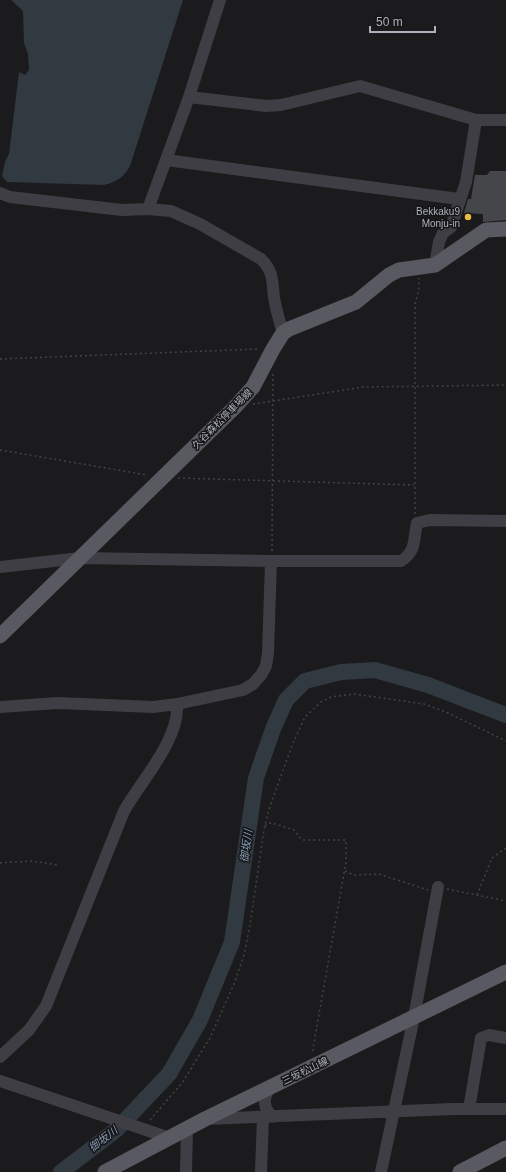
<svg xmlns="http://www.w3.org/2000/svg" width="506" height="1172" viewBox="0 0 506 1172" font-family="Helvetica,'Noto Sans JP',sans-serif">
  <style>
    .water { fill: #313941 }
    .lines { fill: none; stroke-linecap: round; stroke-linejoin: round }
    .river { stroke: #313941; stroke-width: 16 }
    .building { fill: #45464a }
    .path { stroke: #424349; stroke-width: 1.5; stroke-dasharray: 2 3; stroke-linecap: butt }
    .minor { stroke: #3e3e44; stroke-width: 12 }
    .major { stroke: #585961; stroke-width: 15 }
    .poi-dot { fill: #ebba44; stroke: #161618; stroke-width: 1.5 }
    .labels { text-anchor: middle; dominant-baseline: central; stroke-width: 3; stroke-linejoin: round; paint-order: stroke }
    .poi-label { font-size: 10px; fill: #aeb1bc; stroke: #161618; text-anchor: end }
    .street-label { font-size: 10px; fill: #aeb1bc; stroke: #161618 }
    .water-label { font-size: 11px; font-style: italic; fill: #879db5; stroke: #161618 }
  </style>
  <rect width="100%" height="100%" fill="#1b1b1d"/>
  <path class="water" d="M11 0H183L130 166C124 177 117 182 104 185L7 182 2 176 5 162 9 154 19 72 25 75 29 70 28 54 24 43 23 11Z"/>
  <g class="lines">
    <path class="river" d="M61 1172 116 1130 169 1074 200 1020 232 942 256 778 273 729 286 700 305 681 341 672 375 670 428 685 506 715"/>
  </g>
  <path class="building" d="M490 171H506V220L483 222V214L464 213 468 199H471L475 175H487Z"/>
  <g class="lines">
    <path class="path" d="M0 359 259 349
      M253 404 364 387 506 385
      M0 450 147 475
      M178 478 414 485
      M415 514V303L419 290V278
      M272 551 273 373
      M265 826 269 823H272L294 830 302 840H346V862L312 1054
      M0 863 31 861 58 865
      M345 871 354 875 379 874 428 890
      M447 889 506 901
      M477 895 492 858 506 848
      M150 1120 182 1083 210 1038 234 984 244 955 250 925 264 830 269 809 293 743 305 717 321 702 331 697 354 694 424 704 446 712 506 741"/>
    <path class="minor" d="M189 97 266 106 281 105 360 86 476 120H506
      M166 160 459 199
      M0 193 10 197 122 210 148 209 171 211 200 224 261 259C276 274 271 284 275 303 277 313 280 323 283 333
      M148 209 189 97 220 0
      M435 265 439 242 443 233 451 227 466 182 476 120
      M0 567 80 558 271 561H401C417 551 413 539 417 523L430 520 506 521
      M0 707 58 703 153 707 177 704 243 690 253 684 261 675 266 666 268 653 271 561
      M0 1057 29 1030 46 1006 124 811C141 781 180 739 177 704
      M0 1081 170 1138
      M269 1088C263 1100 263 1108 273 1117
      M469 1109 481 1038 489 1035 506 1038
      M207 1119 453 1109H506
      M186 1172 187 1129
      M261 1172 263 1117
      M381 1172 414 1017 438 887"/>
    <path class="major" d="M0 636 235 407 253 387 273 349 283 333 289 329 356 302 389 275 399 270 435 265 486 230 506 229
      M105 1172 205 1119 506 972
      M460 1172 506 1148"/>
  </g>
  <circle class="poi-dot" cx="468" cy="217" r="4"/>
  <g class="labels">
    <g class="poi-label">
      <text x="460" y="211">Bekkaku9<tspan x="460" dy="12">Monju-in</tspan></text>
    </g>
    <g class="street-label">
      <text transform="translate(222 419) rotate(-45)">久谷森松停車場線</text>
      <text transform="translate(305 1071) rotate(-26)">三坂松山線</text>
    </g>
    <g class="water-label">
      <text transform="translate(246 846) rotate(-82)">御坂川</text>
      <text transform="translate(103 1139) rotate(-38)">御坂川</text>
    </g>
  </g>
  <path d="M370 26v6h65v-6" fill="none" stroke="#aeb1bc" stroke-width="2"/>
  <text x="376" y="26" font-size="12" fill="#aeb1bc" stroke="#161618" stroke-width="3" paint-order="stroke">50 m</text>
</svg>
